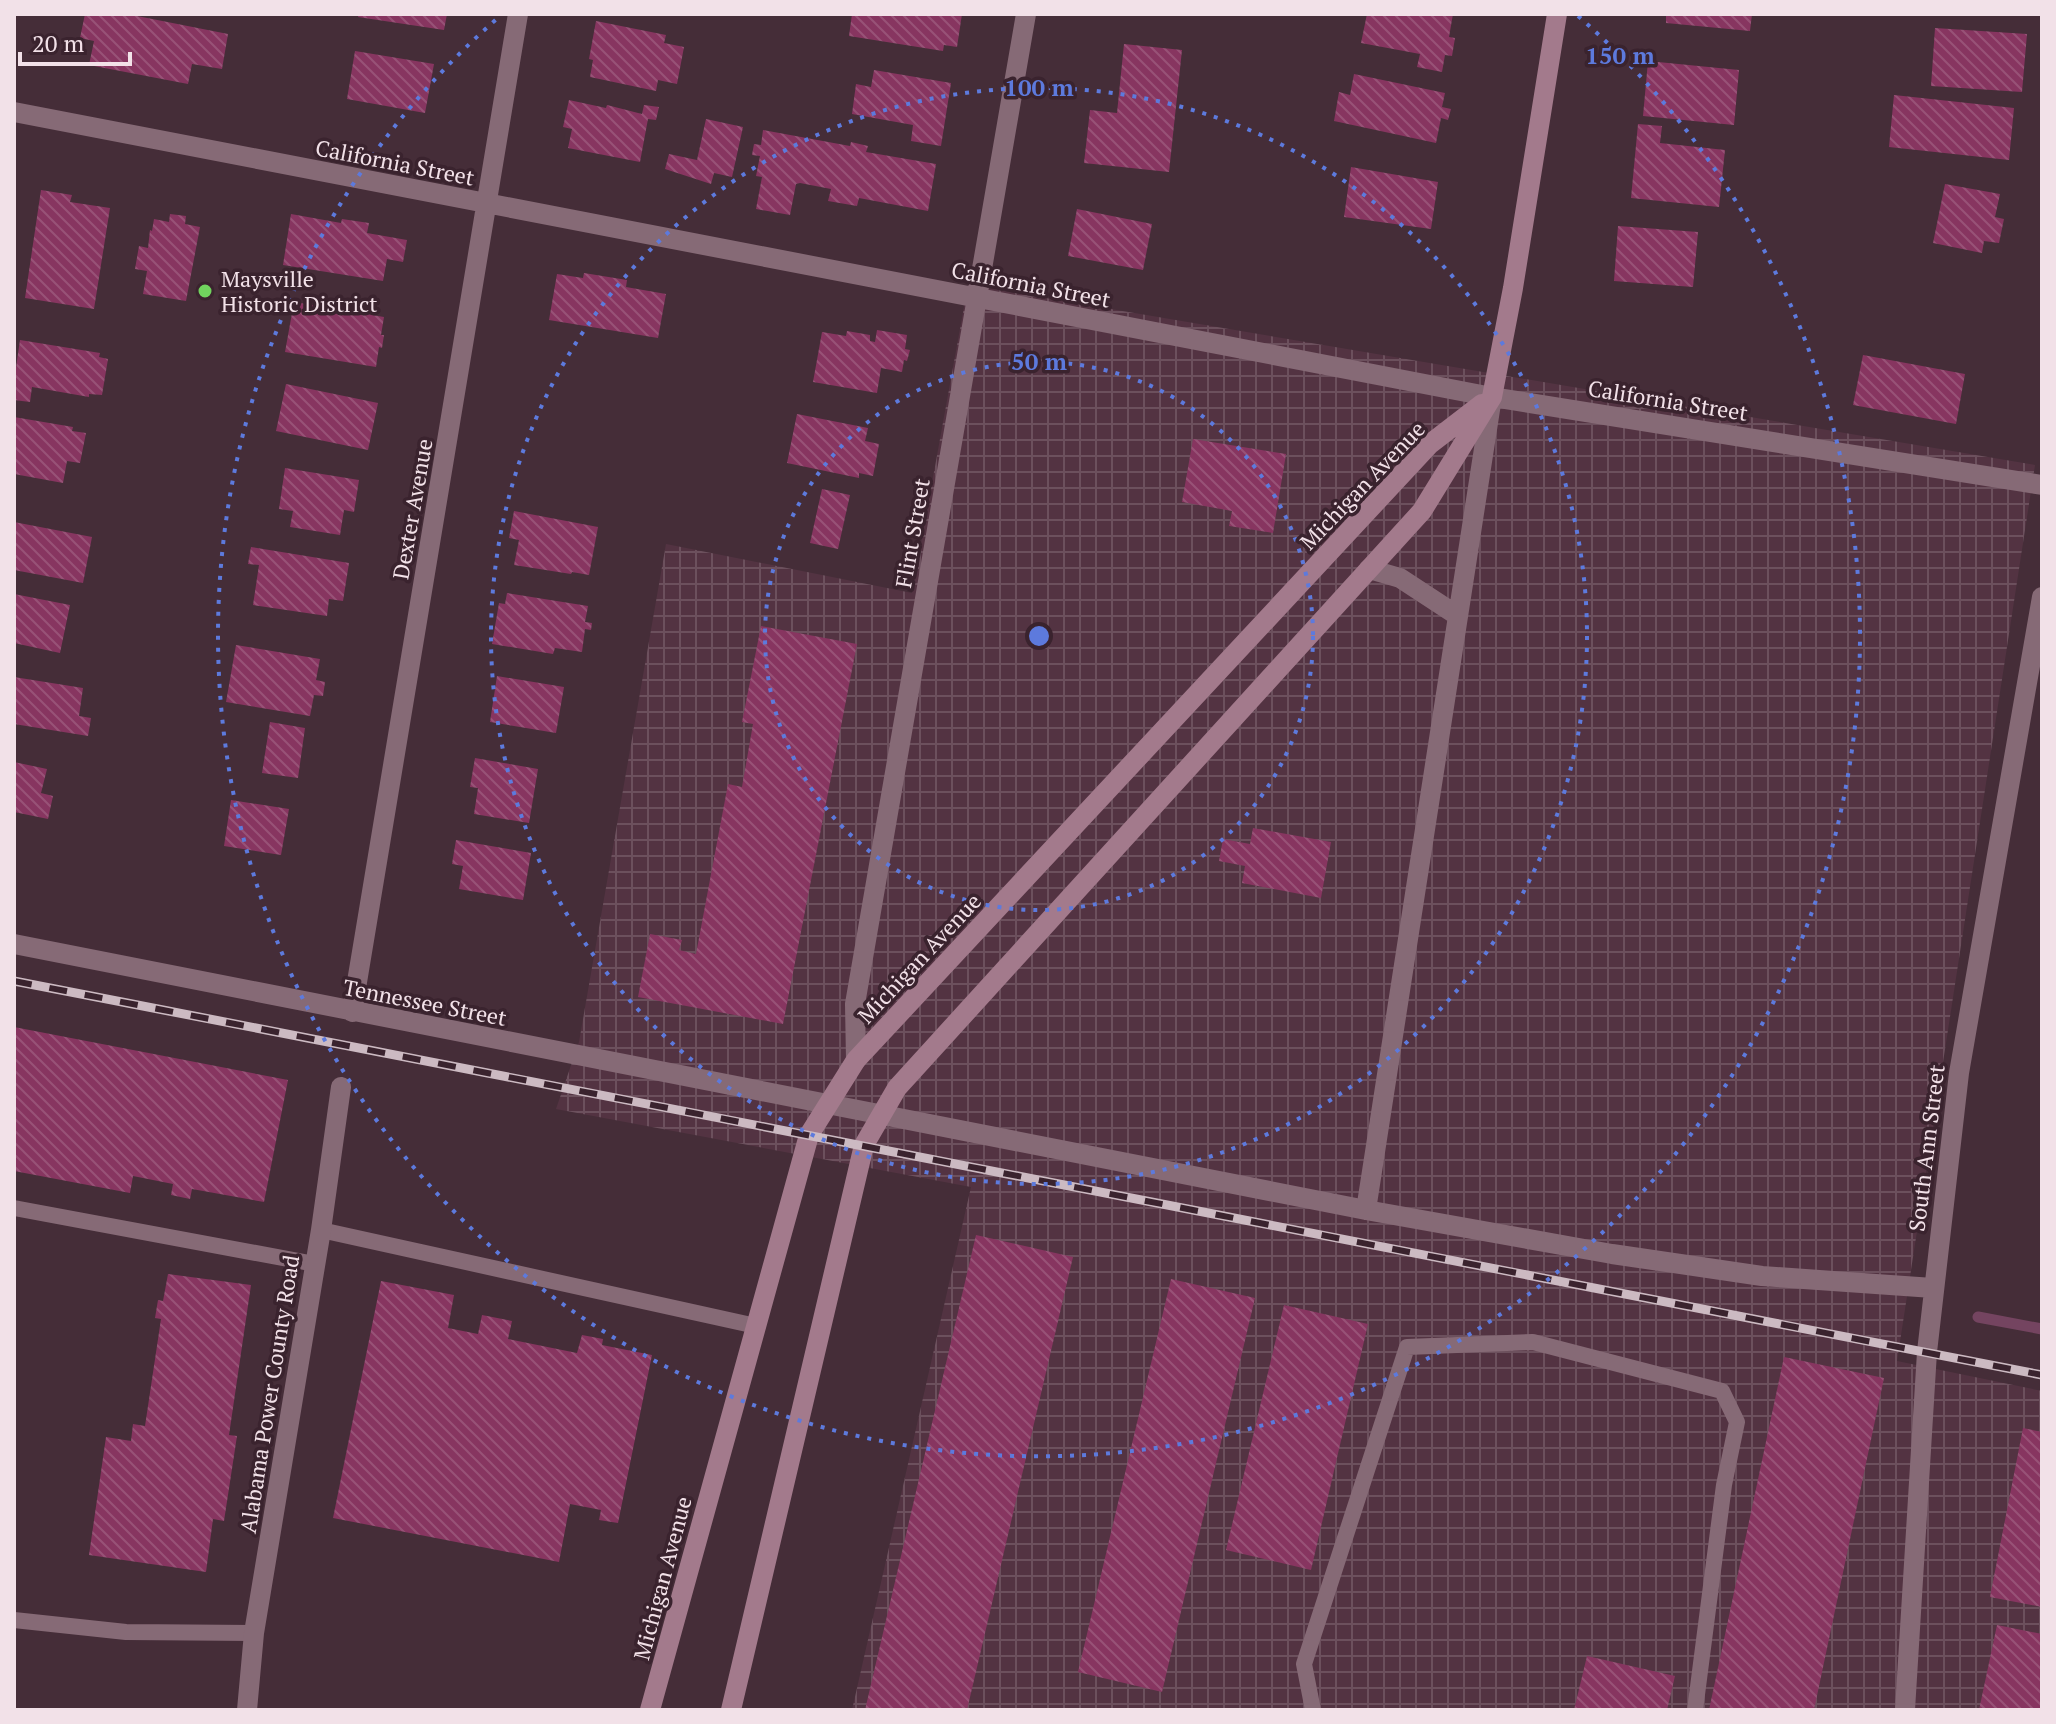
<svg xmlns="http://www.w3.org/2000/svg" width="2056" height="1724" viewBox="0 0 2056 1724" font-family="'PT Serif',serif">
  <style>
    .industrial { fill: url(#industrial-grid) }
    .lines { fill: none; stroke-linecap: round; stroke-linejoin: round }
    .stream { stroke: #744460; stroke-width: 11 }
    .building { fill: url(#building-back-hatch) }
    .service { stroke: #866a76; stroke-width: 16 }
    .minor { stroke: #866a76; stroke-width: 20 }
    .secondary { stroke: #a37a8c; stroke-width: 20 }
    .rail-casing { stroke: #ccbac2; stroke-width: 9 }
    .rail { stroke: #3a232e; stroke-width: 6; stroke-dasharray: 18; stroke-linecap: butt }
    .ring { fill: none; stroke: #5d7add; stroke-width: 4; stroke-dasharray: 4 8 }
    .poi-dot { fill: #71d35e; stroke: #3a232e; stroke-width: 3 }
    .labels { text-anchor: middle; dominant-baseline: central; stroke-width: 7; stroke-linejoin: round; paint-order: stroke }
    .street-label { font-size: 22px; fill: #f2e1e8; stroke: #3a232e }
    .poi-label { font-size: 22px; fill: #f2e1e8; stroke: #3a232e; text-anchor: start }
    .centre { fill: #5d7add; stroke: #3a232e; stroke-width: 4 }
    .ring-label { font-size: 24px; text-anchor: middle; font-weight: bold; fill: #5d7add; stroke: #3a232e; stroke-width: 7; stroke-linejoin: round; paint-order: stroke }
  </style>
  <defs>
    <pattern id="industrial-grid" width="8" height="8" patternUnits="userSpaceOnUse" patternTransform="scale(2)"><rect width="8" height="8" fill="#533342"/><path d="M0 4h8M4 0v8" fill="none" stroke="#6c505d"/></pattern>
    <pattern id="building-back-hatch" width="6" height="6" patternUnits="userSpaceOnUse" patternTransform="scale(2)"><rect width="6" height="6" fill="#873560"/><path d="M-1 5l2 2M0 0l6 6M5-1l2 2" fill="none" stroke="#985277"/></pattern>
  </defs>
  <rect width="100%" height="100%" fill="#452d38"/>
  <path class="industrial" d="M968 285 2035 465 1897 1361 2042 1391V1710H852L971 1187 556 1109 579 1042 666 544 912 593Z"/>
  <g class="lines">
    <path class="stream" d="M1978 1317 2042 1329"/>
  </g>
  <path class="building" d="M85 14H127L228 34 222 69 192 64 188 84 89 65 94 41 80 38Z
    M359 14H447L444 30 358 17Z
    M852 14H962L957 47 944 45 943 51 849 36Z
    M1367 14H1453L1449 37 1455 38 1452 56 1445 55 1442 72 1417 67 1420 54 1361 43Z
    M1666 14H1752L1750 31 1666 23Z
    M596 21 666 35 664 43 684 47 677 84 658 80 656 91 590 77 593 60 589 59Z
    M1935 28 2027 34 2022 92 1931 86Z
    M1124 44 1182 50 1169 172 1084 163 1090 110 1117 113Z
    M355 51 434 64 425 113 347 99Z
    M1648 61 1739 70 1734 125 1643 116Z
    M874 70 951 83 941 146 911 141 913 125 852 114 856 84 871 87Z
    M1354 74 1445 93 1442 107 1451 109 1448 120 1441 118 1436 143 1334 121 1339 92 1350 95Z
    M1894 95 2014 108 2009 160 1889 147Z
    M569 100 606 108 607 105 642 114 644 105 659 107 656 120 648 119 640 162 568 148 572 129 563 127Z
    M706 119 743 127 732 177 714 173 711 184 665 169 669 154 697 160Z
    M1638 124 1662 126 1660 143 1725 150 1719 207 1631 198Z
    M763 130 850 146 851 142 868 146 866 152 936 164 928 211 859 198 857 206 828 201 831 189 800 183 796 184 790 215 756 209 762 177 756 176 760 156 752 155 754 144 761 145Z
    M1351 167 1438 182 1431 229 1344 217Z
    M1945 184 2000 194 1995 217 2004 219 1999 243 1984 241 1982 253 1933 243Z
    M41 190 72 195 70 202 110 208 94 309 25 298Z
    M1077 209 1152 224 1143 270 1068 256Z
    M170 214 186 216 185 224 200 227 186 301 143 294 147 271 135 269 139 246 148 248 150 230 152 231 154 219 169 222Z
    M291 214 341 223 342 219 369 223 367 233 407 240 403 262 387 259 383 281 283 265Z
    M1618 226 1698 232 1693 287 1614 281Z
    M584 273 627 280 626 287 666 294 658 338 549 320 557 274 583 278Z
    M294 302 384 317 381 335H384L382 348 379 347 376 367 285 352Z
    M877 330 907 335 905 349 910 350 907 361 904 360 902 372 881 368 877 393 813 382 822 332 846 336 847 331 870 335V341L875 342Z
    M20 340 100 353 99 357 108 359 102 395 89 394V397L32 387 30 402 14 400V381Z
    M1863 355 1965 374 1956 424 1853 405Z
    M286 384 378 403 368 450 276 431Z
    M797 414 868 428 865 441 879 444 873 476 859 473V478L787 463Z
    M14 417 73 427 72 431 86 433 80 463 67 461 63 483 14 474Z
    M1193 439 1286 454 1273 533 1229 526 1232 511 1182 502Z
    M285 468 359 480 354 512 344 510 340 535 290 527 293 511 279 509Z
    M822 489 850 495 838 549 810 543Z
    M514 511 598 527 589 575 572 572 571 574 514 565 519 540 509 538Z
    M14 522 92 537 83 583 14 570Z
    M251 547 349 563 343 601 329 599 327 616 253 605 259 565 248 564Z
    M507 593 588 606 585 622 592 623 591 630 585 629 582 652 555 648 553 654 492 644 499 603 505 604Z
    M14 594 70 605 60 653 14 643Z
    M761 626 857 644 783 1024 638 997 650 934 682 940 679 950 696 954 728 784 742 787 753 724 742 722Z
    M236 645 320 659 316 680 325 682 323 696 314 695 310 716 226 702Z
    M497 676 564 687 556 733 490 722Z
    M14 677 83 688 79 716 91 718 88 736 14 724Z
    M270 722 305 728 298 778 262 773Z
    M475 758 538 769 529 823 474 814 478 788 470 787Z
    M14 762 47 769 41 793 53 796 48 819 14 812Z
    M231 800 289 809 281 855 224 846Z
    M1253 828 1331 842 1321 898 1242 883 1245 866 1219 861 1223 839 1250 844Z
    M456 840 531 853 523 900 459 889 463 866 452 864Z
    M14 1027 288 1080 264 1202 192 1189 190 1199 171 1195 173 1184 133 1176 130 1193 14 1171Z
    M976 1235 1073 1257 967 1710H865Z
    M168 1274 251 1285 229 1435 237 1436 224 1521 213 1519 206 1572 89 1555 106 1437 131 1441 133 1424 145 1426 161 1319 155 1318 158 1300 163 1301Z
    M1171 1279 1255 1298 1162 1692 1078 1672Z
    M381 1281 454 1295 448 1328 478 1334 482 1315 512 1321 508 1339 577 1353 582 1335 603 1339 602 1345 652 1355 618 1523 599 1520 601 1510 570 1504 559 1562 333 1518Z
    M1284 1305 1368 1324 1311 1570 1226 1550Z
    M1784 1357 1884 1378 1814 1710H1709Z
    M2023 1428 2042 1432V1607L1990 1597Z
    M1997 1625 2042 1634V1710H1979Z
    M1587 1656 1675 1676 1667 1710H1574Z"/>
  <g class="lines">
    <path class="service" d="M14 1208 315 1264
      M321 1230 756 1326
      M14 1620 126 1632 254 1633
      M1313 1710 1304 1664 1407 1347 1533 1342 1722 1391 1737 1422 1724 1485 1695 1710"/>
    <path class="minor" d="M14 112 1492 397 2042 485
      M1369 569 1400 578 1458 616
      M14 944 1366 1210 1612 1254 1762 1276 1933 1288
      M352 1012 518 14
      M856 1060 855 1004 1026 14
      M1366 1210 1492 397
      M247 1710 254 1633 321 1230 341 1087
      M1905 1710 1927 1352 1959 1073 2042 597"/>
    <path class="secondary" d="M650 1710 809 1135 856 1060 1430 444 1482 404
      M731 1710 864 1145 897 1088 1422 511 1492 397 1513 288 1557 14"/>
    <defs>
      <path id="rail" d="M14 981 2042 1375"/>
    </defs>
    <use href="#rail" class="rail-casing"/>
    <use href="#rail" class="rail"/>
  </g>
  <g class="ring">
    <circle cx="1039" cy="636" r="274"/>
    <circle cx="1039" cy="636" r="548"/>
    <path d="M1578 16A821 821 0 1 1 500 16"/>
  </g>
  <circle class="poi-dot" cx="205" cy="291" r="8"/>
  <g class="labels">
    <g class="street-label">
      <text transform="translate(395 162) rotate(11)">California Street</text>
      <text transform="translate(1031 284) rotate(11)">California Street</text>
      <text transform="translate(1668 400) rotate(9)">California Street</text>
      <text transform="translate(1362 485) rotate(-46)">Michigan Avenue</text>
      <text transform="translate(412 509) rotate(-80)">Dexter Avenue</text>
      <text transform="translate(912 533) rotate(-80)">Flint Street</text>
      <text transform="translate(919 958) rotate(-47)">Michigan Avenue</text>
      <text transform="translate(425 1002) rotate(11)">Tennessee Street</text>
      <text transform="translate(1926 1148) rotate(-83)">South Ann Street</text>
      <text transform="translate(269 1394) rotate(-81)">Alabama Power County Road</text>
      <text transform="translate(662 1578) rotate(-75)">Michigan Avenue</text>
    </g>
    <g class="poi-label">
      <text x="221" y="278">Maysville<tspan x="221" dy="25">Historic District</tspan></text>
    </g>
  </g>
  <circle cx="1039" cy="636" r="12" class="centre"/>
  <g class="ring-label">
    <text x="1620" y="64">150 m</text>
    <text x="1039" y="96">100 m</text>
    <text x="1039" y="370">50 m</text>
  </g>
  <rect width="2056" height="1724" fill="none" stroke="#f2e1e8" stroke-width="32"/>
  <path d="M20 52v12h110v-12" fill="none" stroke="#f2e1e8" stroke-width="4"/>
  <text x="32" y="52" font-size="24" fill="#f2e1e8" stroke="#3a232e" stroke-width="6" paint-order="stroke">20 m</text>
</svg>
